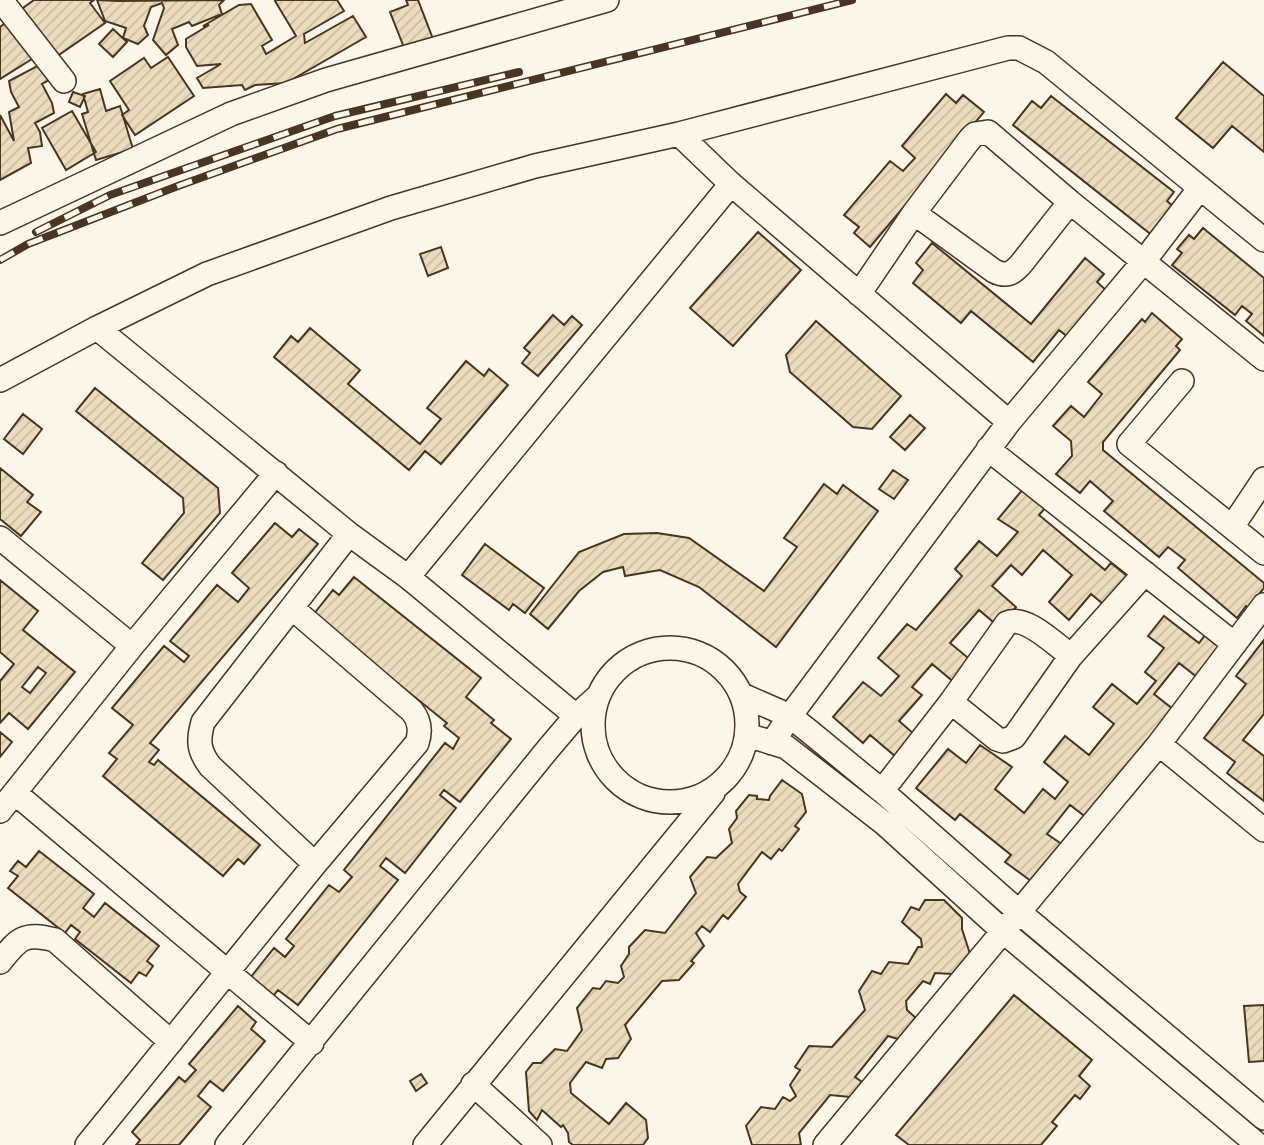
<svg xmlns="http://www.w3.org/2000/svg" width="1264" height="1145" viewBox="0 0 1264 1145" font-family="'Alegreya Sans',sans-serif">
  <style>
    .building { fill: url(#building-hatch); stroke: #4a3520; stroke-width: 2; fill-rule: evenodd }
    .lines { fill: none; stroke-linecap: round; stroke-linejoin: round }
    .minor-casing { stroke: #4a3520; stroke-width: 26 }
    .minor { stroke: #fbf6e9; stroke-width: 23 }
    .rail-casing { stroke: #4a3520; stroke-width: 8 }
    .rail { stroke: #fbf6e9; stroke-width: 5; stroke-dasharray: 16; stroke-linecap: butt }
  </style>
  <defs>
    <pattern id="building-hatch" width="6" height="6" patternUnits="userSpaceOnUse" patternTransform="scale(1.75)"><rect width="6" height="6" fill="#ecdcbc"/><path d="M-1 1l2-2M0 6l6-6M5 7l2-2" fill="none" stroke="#ccbda1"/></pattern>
  </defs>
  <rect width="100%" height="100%" fill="#fbf6e9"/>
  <path class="building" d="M34 0H94L90 3 105 23 50 61 16 13Z
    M97 0 118 1 224 0 219 5 222 14 192 26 189 22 172 29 178 45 166 55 153 40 164 8 162 3 151 7 144 26 148 35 138 44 123 38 126 28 105 21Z
    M277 0H337L344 11 304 34 305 43 353 16 366 37 286 83 255 85 245 90 242 85 203 88 197 78 221 64 197 66 186 47V39L209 25 203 26 239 5 251 4 272 40 262 46 266 54 296 36 275 1Z
    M406 0H418L433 39 405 50 390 12 408 5Z
    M8 21 32 59 0 79V27Z
    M113 29 127 42 113 57 99 44Z
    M168 57 194 96 135 135 122 115 129 110 110 81 144 58 151 68Z
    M1223 62 1264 96V152L1232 126 1213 148 1176 118Z
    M41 64 49 80 42 84 52 103 54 113 35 123 40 132 42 146 28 148 31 163 0 180V115L14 141 9 112 19 107 11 92 9 81Z
    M100 89 106 111 120 106 133 149 96 160 82 114 88 112 83 94Z
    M73 92 85 96 80 107 69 102Z
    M946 94 956 103 963 95 984 112 870 247 854 233 859 227 844 215 890 161 903 171 915 158 902 146Z
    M1051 96 1174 192 1167 201 1175 208 1153 236 1013 125 1032 101 1041 108Z
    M72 111 96 152 66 170 42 128Z
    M1203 228 1264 278V336L1246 321 1252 314 1242 306 1235 315 1172 265 1182 253 1177 249 1189 235 1194 239Z
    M758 232 801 270 733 346 690 308Z
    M932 243 1031 324 1085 258 1104 274 1097 282 1107 291 1069 338 1059 330 1033 362 971 311 961 323 913 283 923 270 916 263Z
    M441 247 448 268 428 276 420 254Z
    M1152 313 1182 339 1176 346 1180 350 1103 442V450L1264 583V588L1259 594 1261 597 1250 610 1246 606 1237 618 1178 568 1185 560 1168 547 1159 557 1104 511 1113 501 1090 481 1080 493 1056 474 1072 456 1071 441 1053 426 1071 406 1084 417 1102 394 1088 382 1142 319 1145 322Z
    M553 315 564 325 572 316 582 325 538 376 522 363 530 353 524 348Z
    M816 321 901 396 872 429 853 427 790 372 786 355Z
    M310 328 360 370 348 384 420 444 441 419 427 408 466 361 484 376 489 369 508 385 441 464 425 451 409 470 274 357 291 336 298 342Z
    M95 388 218 488 220 513 163 580 142 563 184 513 183 498 76 411Z
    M23 414 42 429 23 454 4 439Z
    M910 415 925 428 905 450 890 437Z
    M0 468 33 495 27 502 41 512 21 536 0 519Z
    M893 470 908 480 894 499 879 489Z
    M824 484 837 494 843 485 878 511 776 647 699 587 660 570 625 576 623 567 603 572 579 591 548 629 530 614 579 552 624 534 657 533 689 538 764 591 797 547 784 538Z
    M1024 488 1046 507 1039 515 1105 570 1111 563 1132 580 1108 608 1091 594 1069 620 1049 602 1072 575 1043 550 1022 575 1011 565 992 586 1016 607 999 627 979 610 950 643 973 662 955 683 932 664 912 687 922 695 899 721 914 734 895 756 870 735 863 743 833 717 863 682 881 696 899 676 878 658 907 624 916 630 962 576 955 569 979 541 997 556 1018 532 998 519Z
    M275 523 292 537 299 529 318 544 150 743 159 750 149 762 154 765 158 760 260 845 244 864 238 859 223 876 103 776 117 759 109 753 133 725 112 708 164 646 184 662 189 656 170 641 217 585 238 602 249 588 232 573Z
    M485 544 544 588 525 613 513 604 509 610 462 575Z
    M354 577 481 678 466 697 494 720 491 723 511 739 460 802 444 790 440 795 456 808 405 873 386 858 380 866 398 880 298 1005 278 990 273 996 250 978 274 948 285 957 294 946 286 939 329 885 339 892 352 877 344 870 445 743 453 749 459 738 444 726 447 723 313 615 333 590 339 595Z
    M0 580 38 611 23 630 75 672 28 729 9 713 0 723V681L14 664 0 652ZM38 667 46 673 30 693 22 687Z
    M1164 616 1199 643 1206 634 1226 651 1202 681 1179 663 1154 694 1174 710 1087 818 1070 805 1047 834 1066 847 1035 884 1005 862 1011 855 960 814 955 820 916 788 948 749 966 763 980 745 1012 767 995 789 1024 813 1043 789 1055 799 1068 782 1044 762 1065 736 1089 755 1114 724 1093 707 1112 684 1137 704 1156 681 1145 672 1164 648 1148 636Z
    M1264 640V714L1243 740 1264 756V801L1227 773 1235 762 1204 738 1246 684 1236 676Z
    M0 732 12 742 0 757Z
    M782 780 802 794 806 812 795 826 799 829 782 851 779 849 771 859 762 852 738 884 740 892 746 897 728 919 723 915 710 932 702 926 696 933 704 946 691 961 694 963 679 980 662 981 625 1025 631 1039 618 1058 606 1059 602 1068 586 1062 570 1083 571 1093 609 1124 626 1103 646 1120 648 1138 643 1145H573L569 1142 568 1133 563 1125 561 1127 542 1110 537 1120 529 1111 526 1072 533 1063H541L555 1049 567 1051 582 1030 577 1008 593 988 600 989 606 981 618 983 624 977 621 966 629 954V947L645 930 665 933 696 893 690 877 707 857 716 858 732 843 729 829 737 818 736 811 749 795 757 796V799L769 800 770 796Z
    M39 851 94 894 83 908 94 917 105 903 159 946 147 961 153 966 146 976 139 972 131 983 75 939 80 932 71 925 65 933 8 888 18 876 10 871 18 861 26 867Z
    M925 900H944L962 918V929L970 954 952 974 935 973 930 984 923 981 906 1001 907 1010 916 1018 898 1039 888 1036 855 1077 862 1082 850 1097 830 1095 799 1133 801 1145H752L746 1126 761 1107 775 1109 783 1097 790 1101 796 1096 790 1085 800 1070 795 1067 809 1046 832 1047 865 1010 859 991 872 971 881 974 889 962 908 964 918 947H922L921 939 902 922 911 907 919 910Z
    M1014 995 1092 1060 1079 1076 1090 1086 1080 1099 1075 1095 1052 1122 1057 1126 1041 1145H909L896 1135Z
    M1264 1005V1061L1249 1062 1244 1006Z
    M238 1006 256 1022 251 1029 265 1041 223 1091 210 1081 198 1096 211 1107 179 1145H136L140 1140 132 1132 179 1077 185 1082 196 1070 189 1064Z
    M421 1074 427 1083 416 1091 410 1081Z"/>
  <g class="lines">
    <defs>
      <path id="minor" d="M1 0 64 81
        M679 134 731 184 1009 422
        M914 213 994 271C1006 277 1012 274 1021 264L1070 202
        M0 223 231 114 326 80 607 0
        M859 294 914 213 970 139 975 134 988 132 1070 202 1264 359
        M97 328 349 534 408 577 576 716
        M0 380 97 328 207 274 391 208 535 166 679 134 1008 48H1019L1046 62 1264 240
        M1182 381 1129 444 1264 553
        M988 449 1233 643
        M1232 527 1264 479
        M0 538 132 646
        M408 577 731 184
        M593 725a77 77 0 1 1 154 0a77 77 0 1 1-154 0Z
        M742 695 790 716 810 732 882 791 1019 912 1264 1118
        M951 702 997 739 1003 741 1014 737 1071 656 1145 573
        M747 735 786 747 885 824 1004 932 1258 1145
        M772 743 790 716 1009 422 1144 261 1200 188
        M1159 744 1264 830
        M882 791 951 702 1007 623C1025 614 1056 645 1071 656
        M15 793 312 1043
        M0 811 132 646 276 473
        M315 864 210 766C198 750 198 740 203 722L349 534
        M0 962C19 938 24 932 55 940L171 1042
        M473 1084 540 1145
        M87 1145 315 864 417 743C421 731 420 721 412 711L292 608
        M227 1145 548 749 576 716 598 696
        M425 1145 713 793
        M825 1145 1159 744 1264 605"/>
    </defs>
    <use href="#minor" class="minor-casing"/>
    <use href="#minor" class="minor"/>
    <defs>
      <path id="rail" d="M36 232 110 195 335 116 519 72
        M0 260 28 244 178 186 337 129 852 0"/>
    </defs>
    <use href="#rail" class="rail-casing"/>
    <use href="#rail" class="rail"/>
  </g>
</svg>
